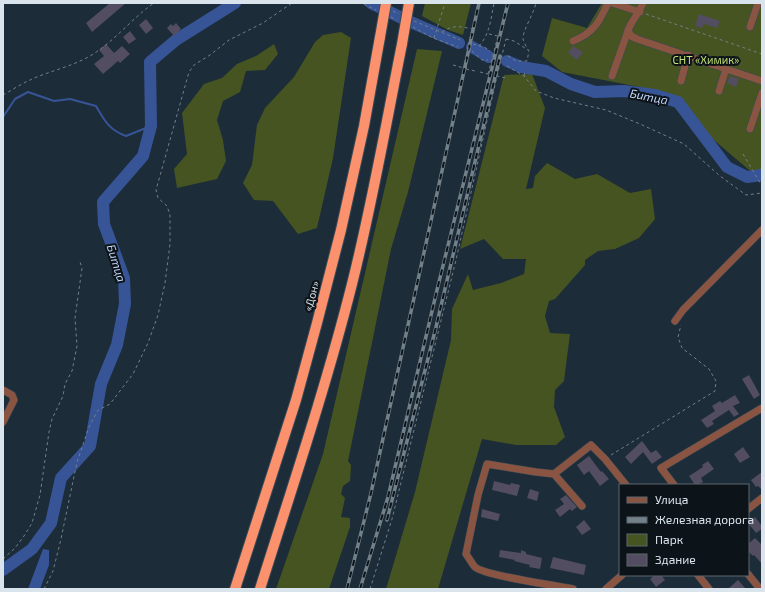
<svg xmlns="http://www.w3.org/2000/svg" width="765" height="592" viewBox="0 0 765 592" font-family="'Exo 2',sans-serif">
  <style>
    .green { fill: #465421 }
    .water { fill: #375596 }
    .lines { fill: none; stroke-linecap: round; stroke-linejoin: round }
    .stream { stroke: #375596; stroke-width: 2 }
    .river { stroke: #375596; stroke-width: 12 }
    .building { fill: #524d61 }
    .minor-casing { stroke: #3a4956; stroke-width: 8 }
    .highway-casing { stroke: #3a4956; stroke-width: 12 }
    .path { stroke: #72808b; stroke-width: 1; stroke-dasharray: 3 3; stroke-linecap: butt }
    .minor { stroke: #895441; stroke-width: 7 }
    .highway { stroke: #fb926d; stroke-width: 10 }
    .rail-casing { stroke: #72808a; stroke-width: 3.5 }
    .rail { stroke: #0d1419; stroke-width: 2; stroke-dasharray: 6; stroke-linecap: butt }
    .highway-bridge-casing { stroke: #3a4956; stroke-width: 12; stroke-linecap: butt }
    .path-bridge { stroke: #72808b; stroke-width: 1; stroke-dasharray: 3 3; stroke-linecap: butt }
    .highway-bridge { stroke: #fb926d; stroke-width: 10 }
    .labels { text-anchor: middle; dominant-baseline: central; stroke-width: 4; stroke-linejoin: round; paint-order: stroke }
    .park-label { font-size: 11px; fill: #c2e274; stroke: #0d1419 }
    .street-label { font-size: 11px; fill: #d9e4ec; stroke: #0d1419 }
    .water-label { font-size: 12px; font-style: italic; fill: #c1d4fa; stroke: #0d1419 }
  </style>
  <rect width="100%" height="100%" fill="#1c2c39"/>
  <path class="green" d="M425 3H471L463 35 448 30 422 16Z
    M602 3H762V181L655 90 562 72 542 56 552 18 587 28Z
    M341 32 351 38 333 158 317 228 298 234 273 201 254 200 243 183 252 165 257 125 265 108 294 77 315 42 323 35Z
    M274 44 278 54 265 70 246 71 240 92 223 101 217 120 223 140 226 161 217 179 177 188 174 169 187 154 182 113 204 84 222 78 237 64 256 56Z
    M417 49 442 51 408 192 391 249 348 461 351 465 350 481 343 486 341 494 345 498 341 517 350 518V527L329 589H276L323 454Z
    M532 74 545 108 526 189 533 188 535 176 547 163 575 179 597 174 630 193 651 189 655 219 639 238 615 249 598 251 585 260V265L555 299 549 301 545 316 550 333 570 334 564 381 555 390 554 407 565 437 556 445H516L482 439 438 589H386L415 492 451 340 452 309 468 274 473 290 501 283 524 274 526 259H503L484 239 460 249 504 75Z"/>
  <path class="water" d="M43 549 49 550V565L40 589H28Z"/>
  <g class="lines">
    <path class="stream" d="M3 117 15 99 28 92 54 101 70 99 96 106C105 121 109 130 126 136L151 126"/>
    <path class="river" d="M371 3 406 20 459 43
      M472 47 489 57
      M507 61 521 67 546 71 571 84 595 92 624 91 655 95 678 102 727 167 747 177 762 175
      M3 570 32 549 51 523 61 478 90 446 101 384 117 345 125 304 124 278 104 224 103 202 143 156 151 126 150 62 176 40 235 3"/>
  </g>
  <path class="building" d="M110 3H126L92 32 86 23Z
    M699 14 720 21 717 28 704 24 702 28 695 26Z
    M146 19 153 28 146 34 139 25Z
    M176 23 181 29 174 36 167 28 171 24 173 26Z
    M130 31 136 39 129 44 123 37Z
    M106 44 114 53 122 46 130 54 120 63 118 61 103 74 94 64 104 56 99 50Z
    M573 46 583 52 577 60 568 53Z
    M730 76 739 79 736 87 727 83Z
    M749 375 760 395 754 399 742 379Z
    M735 395 740 403 733 406 739 414 734 417 729 410 712 421 714 424 707 428 701 420 715 411 712 406 720 401 722 403Z
    M642 441 651 453 656 450 662 457 652 464 643 452 631 464 625 457Z
    M743 447 750 457 740 463 734 454Z
    M589 456 601 472 602 471 609 479 600 486 589 471 584 475 577 465Z
    M708 461 714 469 701 478 703 482 697 485H695L689 476 703 467 702 465Z
    M762 472V490L758 486 756 487 751 480Z
    M494 481 510 485 511 483 520 485 517 496 492 490Z
    M530 489 539 492 537 501 527 498Z
    M566 495 577 507 572 511 570 509 560 517 555 510 564 504 560 499Z
    M482 509 500 514 498 521 481 517Z
    M755 517 762 526V529L756 533 748 523Z
    M584 520 591 529 582 535 576 527Z
    M755 538 762 545V564L754 555 753 556 748 551V544Z
    M500 550 521 553V550L526 552V554L542 558 540 569 529 567 530 565 514 561 515 560 499 557Z
    M553 557 586 565 584 575 550 568Z
    M655 575H661L665 580 656 587 650 579Z
    M738 580 746 589H728Z"/>
  <g class="lines">
    <defs>
      <path id="minor" d="M612 3 640 12
        M750 27 758 3
        M628 30 631 36 637 39 762 81
        M573 41C594 33 599 22 608 3
        M612 76 629 28C633 19 639 13 643 3
        M681 81 688 55
        M719 91 726 69
        M750 129 762 93
        M675 321 683 310 762 230
        M3 390 12 395 14 400 3 422
        M554 474 582 506
        M674 485 661 468 762 408
        M748 509 762 498
        M748 574 760 589
        M698 575 709 589
        M573 589C555 585 485 576 475 567 472 564 469 558 466 554L478 495 487 464 536 472 554 474 591 445 605 459 626 485
        M606 589 622 575"/>
      <path id="highway" d="M235 589 296 400 317 323 341 230 364 126 380 37
        M260 589C292 488 326 387 352 284 372 205 386 124 402 44"/>
    </defs>
    <use href="#minor" class="minor-casing"/>
    <use href="#highway" class="highway-casing"/>
    <path class="path" d="M352 3H361L376 10
      M393 11 399 14
      M646 14 762 54
      M391 17 397 20
      M414 21 460 40
      M413 27 433 38 458 47
      M442 32C452 25 460 26 472 29
      M489 34 498 36
      M434 38 445 3
      M506 39 514 41 528 50
      M473 44 486 48 490 51
      M479 46C490 34 491 18 494 3
      M472 51 482 60H488
      M508 56 516 61H527L529 51C527 48 524 43 523 39 522 32 534 13 536 3
      M453 65 464 68
      M507 66 524 76 536 91 554 98 606 110 640 124 684 144 720 176 746 195 762 193
      M466 69 475 71
      M480 72 488 74
      M524 76 525 71
      M3 95C12 90 21 84 30 80 49 71 71 67 90 56 114 42 131 19 154 3
      M743 154 762 186
      M611 455 715 391 716 381 709 369 682 348 678 337 681 325
      M3 559 15 548 24 536 32 523 40 495 49 432 52 419 63 396 65 384 72 371 77 346 75 318 82 268 80 262
      M44 589 53 571 61 539 77 462 89 427 98 410 110 404 133 374 148 343 158 315 165 283 170 244V215L167 206 158 198 156 190 189 72 194 65 210 55 229 40 263 23 292 3
      M370 589 392 519 456 260 497 76 506 78"/>
    <use href="#minor" class="minor"/>
    <use href="#highway" class="highway"/>
    <defs>
      <path id="rail" d="M387 520 436 327 500 56
        M347 589 371 493 479 3
        M360 589 388 497 437 290 508 3"/>
    </defs>
    <use href="#rail" class="rail-casing"/>
    <use href="#rail" class="rail"/>
    <defs>
      <path id="highway-bridge" d="M380 37 386 3
        M402 44 409 3"/>
    </defs>
    <use href="#highway-bridge" class="highway-bridge-casing"/>
    <path class="path-bridge" d="M464 68 472 29
      M466 69 474 29
      M488 74 498 36
      M497 76 506 39"/>
    <use href="#highway-bridge" class="highway-bridge"/>
  </g>
  <g class="labels">
    <g class="park-label">
      <text x="706" y="59">СНТ «Химик»</text>
    </g>
    <g class="street-label">
      <text transform="translate(311 296) rotate(-75)">«Дон»</text>
    </g>
    <g class="water-label">
      <text transform="translate(649 96) rotate(11)">Битца</text>
      <text transform="translate(117 263) rotate(73)">Битца</text>
    </g>
  </g>
  <rect width="765" height="592" fill="none" stroke="#d9e4ec" stroke-width="8"/>
  <rect x="619" y="484" width="130" height="92" fill="#0d1419" stroke="#5f676d"/>
  <rect x="627" y="497" width="20" height="6" fill="#895441" stroke="#5f676d"/>
  <text x="655" y="504" font-size="12" fill="#d9e4ec">Улица</text>
  <rect x="627" y="517" width="20" height="6" fill="#72808a" stroke="#5f676d"/>
  <text x="655" y="524" font-size="12" fill="#d9e4ec">Железная дорога</text>
  <rect x="627" y="534" width="20" height="12" fill="#465421" stroke="#5f676d"/>
  <text x="655" y="544" font-size="12" fill="#d9e4ec">Парк</text>
  <rect x="627" y="554" width="20" height="12" fill="#524d61" stroke="#5f676d"/>
  <text x="655" y="564" font-size="12" fill="#d9e4ec">Здание</text>
</svg>
